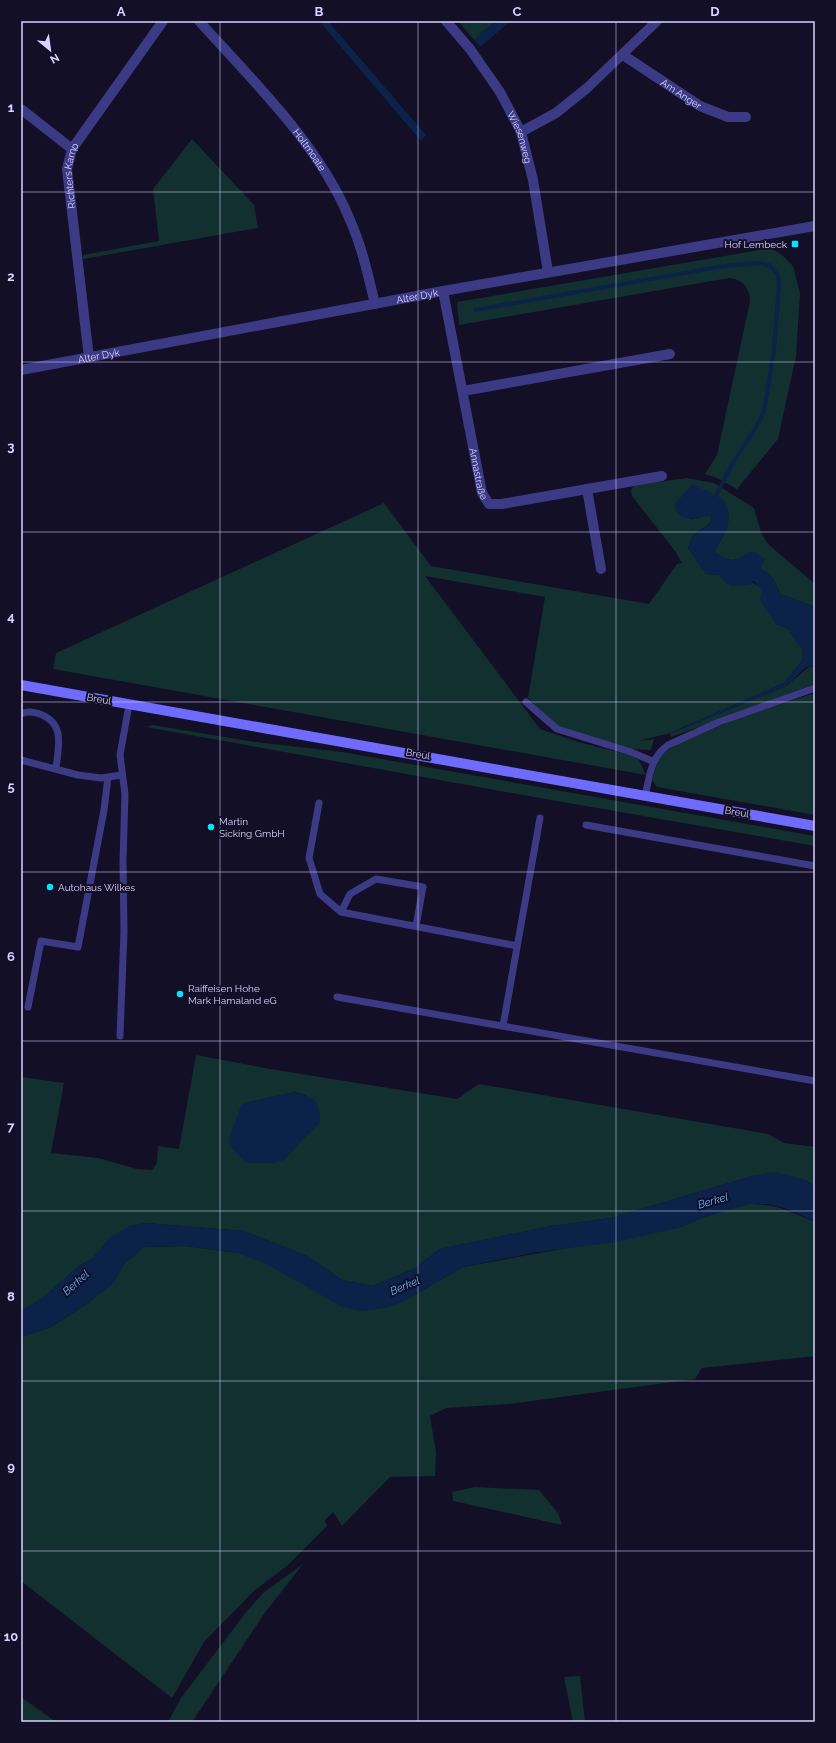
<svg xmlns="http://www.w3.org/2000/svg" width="836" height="1743" viewBox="0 0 836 1743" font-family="Raleway,sans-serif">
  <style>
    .green { fill: #12302f; fill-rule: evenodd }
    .water { fill: #0c2248 }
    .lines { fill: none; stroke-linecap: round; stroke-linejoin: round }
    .stream { stroke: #0c2248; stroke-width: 4 }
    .lane { stroke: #3d3a85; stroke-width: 7 }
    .street { stroke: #3d3a85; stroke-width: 10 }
    .secondary { stroke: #6f6bff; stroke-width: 10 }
    .grid { fill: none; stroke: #d9d4ff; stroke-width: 1; stroke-opacity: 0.55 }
    .poi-dot { fill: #00e5ff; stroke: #130f26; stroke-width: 1.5 }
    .labels { text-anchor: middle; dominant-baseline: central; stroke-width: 4; stroke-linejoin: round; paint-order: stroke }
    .street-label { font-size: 10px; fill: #d9d4ff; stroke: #130f26 }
    .poi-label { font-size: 10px; fill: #d9d4ff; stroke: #130f26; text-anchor: start }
    .water-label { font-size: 11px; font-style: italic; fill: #62b6ff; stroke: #130f26 }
    .neatline { fill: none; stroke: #d9d4ff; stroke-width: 1.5 }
    .grid-label { font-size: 13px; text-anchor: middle; font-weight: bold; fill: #d9d4ff }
  </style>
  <rect width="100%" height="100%" fill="#130f26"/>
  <path class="green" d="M458 21H495L474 40Z
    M192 139 254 205 258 228 83 259V255L159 241 153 189Z
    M771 248 782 255 793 266 800 293 796 356 778 439 737 489 717 478 705 474 717 455 750 301C750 288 742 279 729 278L459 325 457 302Z
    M687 478 714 483 754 508 761 533 769 545 815 584V607L780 594 773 578 760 568 763 559C748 543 748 559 733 560 728 560 721 556 716 553V547L724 535 725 500 689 520 709 515 712 518 710 523 693 535 688 548 706 574 718 575 726 583C740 582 751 578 762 589L761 600 776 624 787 628 802 648 803 656 802 661 784 683 670 733 639 741 654 739 651 750C624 750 585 739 561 727 549 721 538 707 528 698L545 597 425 576 540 729 578 742 630 755 639 760 646 775 53 669 56 653 384 503 431 566 649 604 677 564 682 563 675 551 632 496 631 490 635 485Z
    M810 666 815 668V684L671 737 670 734 786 686Z
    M815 693V815L657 787 652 780 658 760 664 753 677 744 746 715Z
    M153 725 248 741 342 752 815 836V846L534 797 146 727Z
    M196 1055 270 1069 457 1099 479 1084 768 1134 784 1143 815 1147V1186L802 1179 756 1175 611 1218 551 1226 440 1249 413 1269 373 1286 342 1280 307 1256 244 1231 145 1223 130 1226 101 1249 92 1259 80 1265 43 1298 21 1311V1077L64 1083 51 1153 98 1158 137 1169 152 1170 157 1163 158 1146 179 1149ZM295 1092 306 1095 296 1146 284 1160 249 1102Z
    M748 1204C779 1204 787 1211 815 1222V1356L702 1368 695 1379 509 1404 446 1408 430 1416 436 1452 435 1476 390 1477 342 1526 333 1512 325 1520 327 1526 288 1565 255 1590 204 1642 172 1698 21 1581V1337L51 1327 88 1303 114 1282 123 1265 144 1247 185 1246 238 1253 263 1262 404 1301 463 1267 681 1227 704 1217Z
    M475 1487 539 1490 558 1513 562 1525 453 1501 452 1492Z
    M303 1564 264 1614 192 1722H168L181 1698 247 1611 263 1593Z
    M580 1676 585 1722H573L564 1677Z
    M21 1697 56 1722H21Z"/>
  <path class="water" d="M319 21H328L426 135 421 141Z
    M495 21H511L480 47 474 40Z
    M692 484 725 500C730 512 731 524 723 536 719 542 716 546 716 553 721 555 726 559 731 560 741 561 745 549 754 552 758 553 761 557 765 559L760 568 773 578 780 594 815 607V668L810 666 806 667 786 686 670 734V733L784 683 802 661 803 656 802 648 787 628 776 624 760 600 762 589 753 581 751 585 732 586 726 583 718 575 706 574 688 548 693 535 710 524 712 518 709 515C697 518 686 523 678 513 675 509 674 508 675 504Z
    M295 1092C314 1097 321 1102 320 1123L296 1146 284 1160 273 1163H246L231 1147 229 1139 241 1105 249 1102Z
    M775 1172 802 1179 815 1186V1222L788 1209 767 1204H748L704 1217 681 1227 617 1242 537 1252 463 1267 404 1301 389 1307 363 1311 342 1307 263 1262 238 1253 185 1246 144 1247 123 1265 114 1282 88 1303 51 1327 21 1337V1311L43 1298 80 1265 92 1259 110 1237 130 1226 145 1223 244 1231 307 1256 342 1280 373 1286 413 1269 440 1249 551 1226 611 1218 756 1175Z"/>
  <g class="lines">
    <path class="stream" d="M475 310 724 266 759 263 769 265 778 275 779 286 774 349 764 411 757 426 734 461 717 494"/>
    <path class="lane" d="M526 702 557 729 631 752 652 761
      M21 714C26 711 34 712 40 714 66 724 58 747 56 769
      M21 760 78 775 101 778 122 775
      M645 796C650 776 650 758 668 745L719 722 815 688
      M319 803 309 858 320 894 341 912 517 946
      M586 825 815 866
      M341 912 350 894 376 879 423 887 416 926
      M337 997 815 1081
      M28 1007 41 941 78 947 104 810 108 777
      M503 1026 540 818
      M120 1036 124 932 123 861 125 794 120 755 129 705"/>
    <g class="street">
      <path id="s1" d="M199 21C253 81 319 144 350 220 362 247 368 275 375 304"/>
      <path id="s2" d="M446 21 470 49 500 92 521 132 533 180 548 272"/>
      <path id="s3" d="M623 55 700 106 728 117H746"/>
      <path d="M21 109 72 149"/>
      <path d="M521 132 556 113 587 88 657 21"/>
      <path id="s4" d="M443 291 482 493 489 504H502L662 476"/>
      <path id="s5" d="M89 358 67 169 72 149 163 21"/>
      <path id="s6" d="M21 370 443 291 815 226"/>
      <path d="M463 391 670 354"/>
      <path d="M587 489 601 569"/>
    </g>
    <path class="secondary" d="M21 685 815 826"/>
  </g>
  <path class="grid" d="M220 21V1722M418 21V1722M616 21V1722M21 192H815M21 362H815M21 532H815M21 702H815M21 872H815M21 1041H815M21 1211H815M21 1381H815M21 1551H815"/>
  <g class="poi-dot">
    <rect x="791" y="240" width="8" height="8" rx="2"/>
    <circle cx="211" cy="827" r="4"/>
    <circle cx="50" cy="887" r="4"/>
    <circle cx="180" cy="994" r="4"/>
  </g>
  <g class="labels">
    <g class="street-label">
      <text stroke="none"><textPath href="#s3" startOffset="70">Am Anger</textPath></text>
      <text stroke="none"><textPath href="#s2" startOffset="139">Wiesenweg</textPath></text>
      <text stroke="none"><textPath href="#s1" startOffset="170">Holtmoate</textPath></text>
      <text stroke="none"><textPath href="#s5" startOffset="184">Richters Kamp</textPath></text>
      <text stroke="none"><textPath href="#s6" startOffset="403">Alter Dyk</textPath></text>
      <text stroke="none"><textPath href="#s6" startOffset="79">Alter Dyk</textPath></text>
      <text stroke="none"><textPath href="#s4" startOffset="186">Annastraße</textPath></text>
      <text transform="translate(99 699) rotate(10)">Breul</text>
      <text transform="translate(418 754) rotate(10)">Breul</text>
      <text transform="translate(737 812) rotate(10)">Breul</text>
    </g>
    <g class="poi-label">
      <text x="787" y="244" text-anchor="end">Hof Lembeck</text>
      <text x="219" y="821">Martin<tspan x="219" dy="12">Sicking GmbH</tspan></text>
      <text x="58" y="887">Autohaus Wilkes</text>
      <text x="188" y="988">Raiffeisen Hohe<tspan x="188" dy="12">Mark Hamaland eG</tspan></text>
    </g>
    <g class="water-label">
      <text transform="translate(713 1201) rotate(-16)">Berkel</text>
      <text transform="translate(76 1283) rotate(-42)">Berkel</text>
      <text transform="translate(405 1286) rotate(-23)">Berkel</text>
    </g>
  </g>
  <rect width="836" height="1743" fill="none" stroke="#130f26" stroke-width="44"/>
  <g transform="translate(50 50) rotate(151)" stroke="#130f26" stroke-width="3" paint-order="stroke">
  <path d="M0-3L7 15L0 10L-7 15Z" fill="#d9d4ff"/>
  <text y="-6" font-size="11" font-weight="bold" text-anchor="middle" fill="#d9d4ff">N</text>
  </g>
  <rect x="22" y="22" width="792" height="1699" class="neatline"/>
  <g class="grid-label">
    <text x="121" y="16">A</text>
    <text x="319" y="16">B</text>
    <text x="517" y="16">C</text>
    <text x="715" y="16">D</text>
    <text x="11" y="112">1</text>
    <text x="11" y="281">2</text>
    <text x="11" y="451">3</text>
    <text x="11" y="621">4</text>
    <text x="11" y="791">5</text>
    <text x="11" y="961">6</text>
    <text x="11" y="1131">7</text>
    <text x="11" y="1301">8</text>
    <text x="11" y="1471">9</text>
    <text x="11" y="1641">10</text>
  </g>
</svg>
